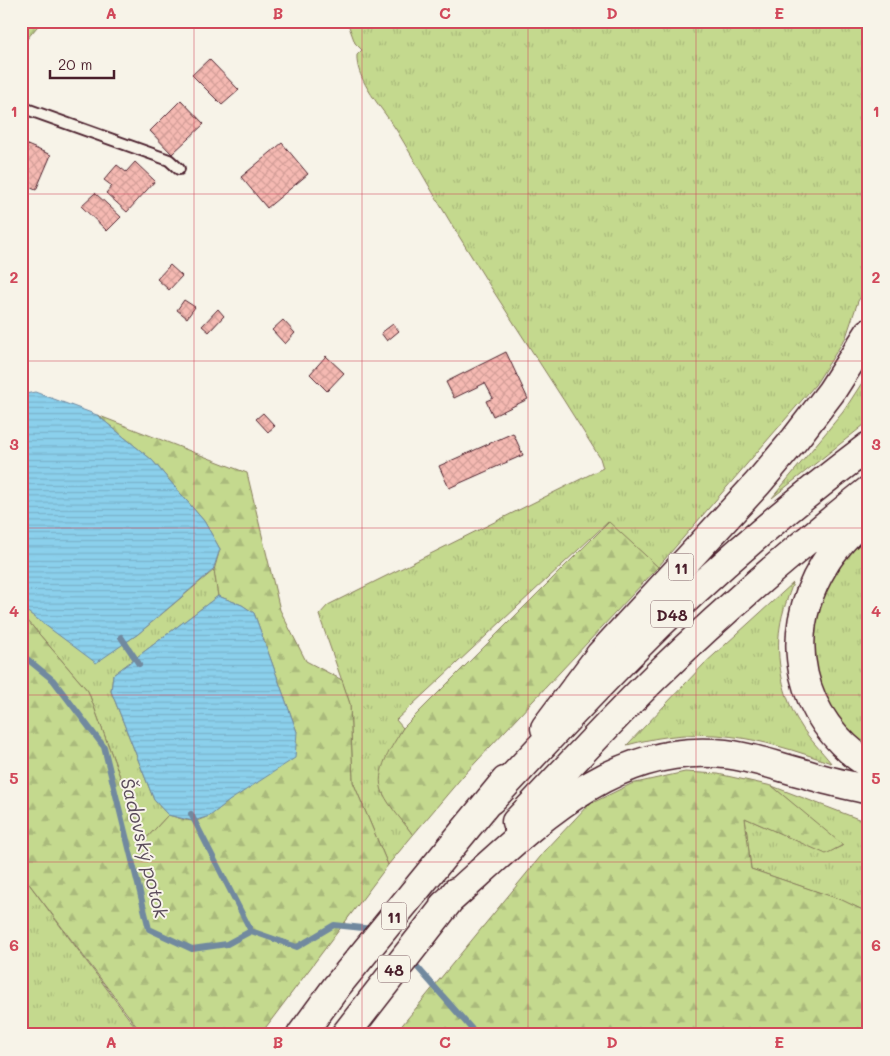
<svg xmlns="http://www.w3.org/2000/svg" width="890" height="1056" viewBox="0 0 890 1056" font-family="Mali,sans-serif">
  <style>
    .grass { fill: url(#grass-tufts); stroke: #877c5c }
    .forest { fill: url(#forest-firs); stroke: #877c5c }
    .water { fill: url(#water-rules); stroke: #71899f }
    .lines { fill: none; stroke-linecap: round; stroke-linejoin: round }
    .stream { stroke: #71899f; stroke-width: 6 }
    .building { fill: url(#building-cross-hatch); stroke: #4a1f2b }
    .service-casing { stroke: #4a1f2b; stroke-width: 14 }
    .trunk-casing { stroke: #4a1f2b; stroke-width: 31 }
    .motorway-casing { stroke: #4a1f2b; stroke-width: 31 }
    .service { stroke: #f7f3e8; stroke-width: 10 }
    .trunk { stroke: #f7f3e8; stroke-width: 28 }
    .motorway { stroke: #f7f3e8; stroke-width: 28 }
    .grid { fill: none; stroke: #d1495b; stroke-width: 1; stroke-opacity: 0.55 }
    .labels { text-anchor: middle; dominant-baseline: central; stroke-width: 4; stroke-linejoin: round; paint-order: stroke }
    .shield { fill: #f7f3e8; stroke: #7e5f64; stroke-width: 1 }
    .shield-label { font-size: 16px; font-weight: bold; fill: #4a1f2b }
    .water-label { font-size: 19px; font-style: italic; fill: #5a4b5b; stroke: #f7f3e8 }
    .neatline { fill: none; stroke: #d1495b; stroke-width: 2 }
    .grid-label { font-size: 16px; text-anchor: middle; font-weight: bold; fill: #d1495b }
  </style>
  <defs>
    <pattern id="grass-tufts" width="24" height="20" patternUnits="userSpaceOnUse" patternTransform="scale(1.25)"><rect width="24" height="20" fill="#c4d98e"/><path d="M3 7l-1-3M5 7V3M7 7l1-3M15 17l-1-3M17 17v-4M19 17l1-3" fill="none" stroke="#aaba7b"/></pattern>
    <pattern id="forest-firs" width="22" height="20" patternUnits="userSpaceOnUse" patternTransform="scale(1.25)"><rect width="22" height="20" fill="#c4d98e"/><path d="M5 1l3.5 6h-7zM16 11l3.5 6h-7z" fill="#aaba7b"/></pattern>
    <pattern id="water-rules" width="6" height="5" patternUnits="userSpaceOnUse" patternTransform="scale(1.25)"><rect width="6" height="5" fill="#8bd0ec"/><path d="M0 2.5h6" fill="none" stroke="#79b2cb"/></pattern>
    <pattern id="building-cross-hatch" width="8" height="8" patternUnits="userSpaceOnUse" patternTransform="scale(1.25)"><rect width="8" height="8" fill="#f5b9b2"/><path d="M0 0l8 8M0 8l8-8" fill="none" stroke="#d49f99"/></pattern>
  </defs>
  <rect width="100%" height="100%" fill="#f7f3e8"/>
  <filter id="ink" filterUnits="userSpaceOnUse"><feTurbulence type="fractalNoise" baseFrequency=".02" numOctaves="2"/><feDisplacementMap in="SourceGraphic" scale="10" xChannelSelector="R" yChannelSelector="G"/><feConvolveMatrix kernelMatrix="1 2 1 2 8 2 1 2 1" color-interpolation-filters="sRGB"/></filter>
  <g filter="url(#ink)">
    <path class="grass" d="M347 21H869V285L858 301 846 337 815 385 658 567 608 522 396 720 403 728 390 751 382 792 413 835 388 865 353 782 350 704 319 615 328 605 338 600 603 468 600 458C552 380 500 304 452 225 433 194 416 162 397 131 384 110 355 80 357 55L362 50 355 43Z
      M869 372V421L772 498 843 412Z
      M869 532V749L856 740 835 718 822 694 814 665V615L840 560Z
      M214 570 218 596 113 675 111 691 154 800 168 815 144 841 88 691 21 613V607L96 662 138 634Z
      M793 583C788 597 782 612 780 627 775 657 783 698 800 724 808 738 821 750 831 763 757 737 704 724 627 745L704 664Z
      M772 786 869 823V913L841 900 751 869 745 818 826 853 842 846Z
      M21 873 130 1020 143 1035H21Z"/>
    <path class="forest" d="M21 21H42L21 46Z
      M97 415 247 473 280 610 306 661 342 680 350 704 353 782 388 865 260 1035H143L21 873V613L88 691 144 841 168 815C176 817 186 821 194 821 221 819 276 753 297 732L254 613 242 605 218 596 214 570 220 549 204 521 152 460Z
      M609 522 658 567 463 776 413 835C404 822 390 808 383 793 373 772 393 745 403 728Z
      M685 772 718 774 772 786 843 845 826 854 745 818 751 869 842 900 869 913V1035H394L545 851 588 805 631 784Z"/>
    <path class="water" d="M35 392 97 415 152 460 204 521 220 549 213 570 138 634 96 663 21 607V395Z
      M218 596 242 605 254 613 297 732 295 758 229 801 210 816 193 821 168 815 154 800 111 691 113 675Z"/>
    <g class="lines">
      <path class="stream" d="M121 637 139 664
        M21 654 53 680 104 747 149 929 192 949 227 944 251 931 297 947 334 925 373 929
        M191 814 251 931
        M412 961 477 1035"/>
    </g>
    <path class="building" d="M209 59 239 90 222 105 192 75Z
      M181 100 204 124 172 154 150 131Z
      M282 143 308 174 267 208 241 177Z
      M25 144 51 155 36 190 21 184V152Z
      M135 162 155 181 127 212 106 193 112 186 104 180 117 165 126 172Z
      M95 193 121 217 107 231 81 206Z
      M170 265 182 276 169 290 157 279Z
      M184 300 195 307 187 318 177 310Z
      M218 309 224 316 209 332 202 326Z
      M283 320 295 333 285 344 272 330Z
      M393 324 399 331 387 341 381 333Z
      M506 352 528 399 493 416 486 401 493 398 485 383 454 398 446 382Z
      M326 356 344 373 327 391 310 374Z
      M263 413 275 426 268 432 256 419Z
      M513 433 523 455 449 488 439 466Z"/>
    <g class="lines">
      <defs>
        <path id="service" d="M21 107 169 160 179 169"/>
        <path id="trunk" d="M545 728 600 655 758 483 795 439 831 392 869 333
          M444 905C525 834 608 740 725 754 753 757 779 767 806 774 827 781 848 785 869 790
          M301 1035 337 986 505 781
          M345 1035 456 892"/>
        <path id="motorway" d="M869 513C853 529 836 545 824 565 780 637 799 718 869 765
          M491 800C537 751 582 702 629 655 703 579 784 510 869 446
          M516 822C562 774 607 724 655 677 723 611 795 549 869 490"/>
      </defs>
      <use href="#service" class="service-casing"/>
      <use href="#trunk" class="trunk-casing"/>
      <use href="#motorway" class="motorway-casing"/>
      <use href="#service" class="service"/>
      <use href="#trunk" class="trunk"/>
      <use href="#motorway" class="motorway"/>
    </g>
  </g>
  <path class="grid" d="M194 21V1035M362 21V1035M528 21V1035M696 21V1035M21 194H869M21 361H869M21 528H869M21 695H869M21 862H869"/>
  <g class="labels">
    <g class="shield">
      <rect x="668.5" y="553.5" width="25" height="27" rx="4"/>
      <rect x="651" y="600.5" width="42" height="27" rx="4"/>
      <rect x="381.5" y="902.5" width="25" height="27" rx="4"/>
      <rect x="378" y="955.5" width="32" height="27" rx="4"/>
    </g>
    <g class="shield-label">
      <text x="681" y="567">11</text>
      <text x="672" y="614">D48</text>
      <text x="394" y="916">11</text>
      <text x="394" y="969">48</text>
    </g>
    <g class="water-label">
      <text transform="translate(145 848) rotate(76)">Šadovský potok</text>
    </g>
  </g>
  <rect width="890" height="1056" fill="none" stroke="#f7f3e8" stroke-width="55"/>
  <path d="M50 70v8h64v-8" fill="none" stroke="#4a1f2b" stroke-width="2.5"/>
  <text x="58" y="70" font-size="15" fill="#4a1f2b" stroke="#f7f3e8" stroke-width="4" paint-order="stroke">20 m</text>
  <rect x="28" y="28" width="834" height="1000" class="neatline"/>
  <g class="grid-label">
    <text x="111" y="19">A</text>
    <text x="278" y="19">B</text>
    <text x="445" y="19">C</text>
    <text x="612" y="19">D</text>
    <text x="779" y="19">E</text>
    <text x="14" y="117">1</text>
    <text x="876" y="117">1</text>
    <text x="14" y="283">2</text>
    <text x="876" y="283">2</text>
    <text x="14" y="450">3</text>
    <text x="876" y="450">3</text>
    <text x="14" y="617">4</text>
    <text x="876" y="617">4</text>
    <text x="14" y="784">5</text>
    <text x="876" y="784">5</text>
    <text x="14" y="951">6</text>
    <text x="876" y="951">6</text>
    <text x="111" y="1048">A</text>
    <text x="278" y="1048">B</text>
    <text x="445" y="1048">C</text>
    <text x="612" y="1048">D</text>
    <text x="779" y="1048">E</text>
  </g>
</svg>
